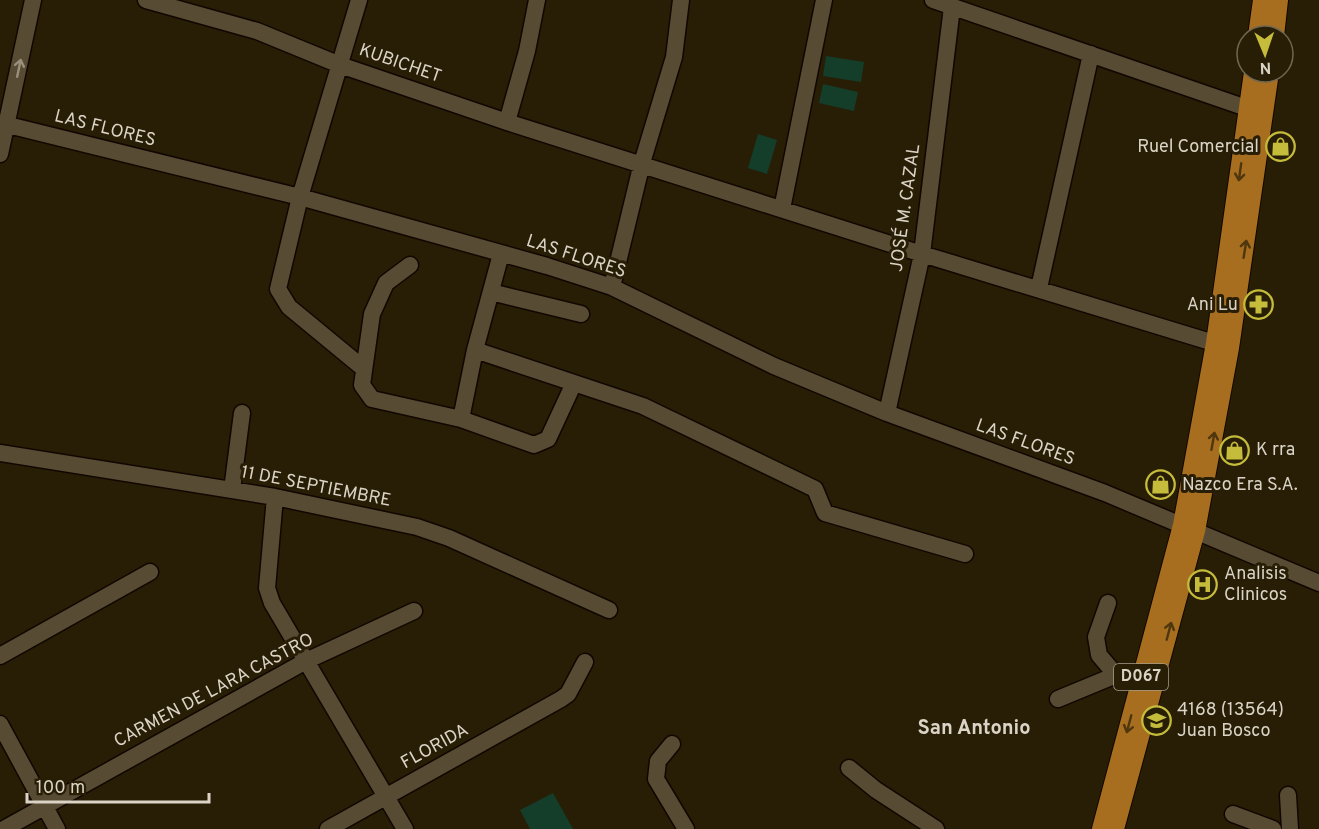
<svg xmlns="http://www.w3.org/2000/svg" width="1319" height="829" viewBox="0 0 1319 829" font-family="Overpass,sans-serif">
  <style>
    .green { fill: #143d2a }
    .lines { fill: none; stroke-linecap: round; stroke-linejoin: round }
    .minor-casing { stroke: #110700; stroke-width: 19 }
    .major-casing { stroke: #110700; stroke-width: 20 }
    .minor { stroke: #574b33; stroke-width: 16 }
    .major { stroke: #a76e1f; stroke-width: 18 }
    .oneway { stroke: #99907c }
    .oneway2 { stroke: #4e360e }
    .labels { text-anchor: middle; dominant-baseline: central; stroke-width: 6; stroke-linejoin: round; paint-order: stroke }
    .shield { fill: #281e06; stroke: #a59d8c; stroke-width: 1.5 }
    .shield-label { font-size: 16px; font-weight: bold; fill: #dbd4c6 }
    .street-label { font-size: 18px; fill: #dbd4c6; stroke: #281e06 }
    .poi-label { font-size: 18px; fill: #dbd4c6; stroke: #281e06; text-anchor: start }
    .neighbourhood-label { font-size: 20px; font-weight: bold; fill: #dbd4c6; stroke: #281e06 }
  </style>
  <rect width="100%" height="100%" fill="#281e06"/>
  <path class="green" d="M826 56 864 62 861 82 823 76Z
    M823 84 858 92 854 111 819 103Z
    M758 134 777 140 767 174 748 168Z
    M553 793 573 829H530L520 810Z"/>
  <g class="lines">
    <defs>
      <path id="minor" d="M146 0 257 31 340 65 507 122 922 254 1227 347
        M359 0 300 197 278 289 289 307 363 368
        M933 0 1261 113
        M507 122 527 51 537 0
        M0 123 300 197 547 266 612 287 774 366 887 413 1105 493 1319 583
        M0 154 33 0
        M782 209 824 0
        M501 254 475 350 461 419 534 445 548 439 574 383
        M410 265 386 283 372 314 362 385 372 399 461 419
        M612 287 642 163 674 57 681 0
        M1039 288 1091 54
        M491 292 581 314
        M475 350 643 406 815 489 825 513 965 554
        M887 413 922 254 952 7
        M0 453 275 497 417 527 449 538 609 610
        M232 490 242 413
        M275 497 267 588 272 603 405 829
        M1108 603 1096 637 1099 655 1116 675 1140 682
        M0 656 150 572
        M1058 699 1116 675
        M0 724 57 829
        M672 744 658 761 656 779 686 829
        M849 768 876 790 936 829
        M1288 795 1290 829
        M1233 814 1273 829
        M4 829 306 661 414 611
        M328 829 561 699 568 694 585 662"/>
      <path id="major" d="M1257 36 1262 0
        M1275 36 1279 0
        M1101 829 1182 525 1215 343 1253 72
        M1115 829 1196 531 1230 348 1270 72"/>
    </defs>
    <use href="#minor" class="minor-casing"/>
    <use href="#major" class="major-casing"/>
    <use href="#minor" class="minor"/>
    <use href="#major" class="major"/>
  </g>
  <defs><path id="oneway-shaft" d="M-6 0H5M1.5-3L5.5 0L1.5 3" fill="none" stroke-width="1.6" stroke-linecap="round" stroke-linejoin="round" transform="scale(1.5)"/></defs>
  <use class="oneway" href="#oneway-shaft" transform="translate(19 68) rotate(-78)"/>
  <g class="oneway2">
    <use href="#oneway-shaft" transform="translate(1240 172) rotate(98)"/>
    <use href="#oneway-shaft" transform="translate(1245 249) rotate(-81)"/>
    <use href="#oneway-shaft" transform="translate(1213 441) rotate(-80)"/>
    <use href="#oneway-shaft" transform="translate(1169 631) rotate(-75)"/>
    <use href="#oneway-shaft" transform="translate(1129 724) rotate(105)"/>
  </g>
  <defs>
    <symbol id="shop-ring" viewBox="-11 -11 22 22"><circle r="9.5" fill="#281e06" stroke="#c6bc3c" stroke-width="1.5"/><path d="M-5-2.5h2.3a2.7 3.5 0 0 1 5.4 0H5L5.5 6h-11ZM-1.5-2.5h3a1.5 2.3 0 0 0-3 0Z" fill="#c6bc3c"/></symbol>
    <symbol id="pharmacy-ring" viewBox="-11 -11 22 22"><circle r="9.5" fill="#281e06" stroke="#c6bc3c" stroke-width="1.5"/><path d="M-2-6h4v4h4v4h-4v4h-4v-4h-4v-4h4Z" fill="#c6bc3c"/></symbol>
    <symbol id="hospital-ring" viewBox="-11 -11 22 22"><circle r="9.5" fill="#281e06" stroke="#c6bc3c" stroke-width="1.5"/><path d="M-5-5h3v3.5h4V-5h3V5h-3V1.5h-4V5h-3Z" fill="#c6bc3c"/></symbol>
    <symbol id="school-ring" viewBox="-11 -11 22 22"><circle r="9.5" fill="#281e06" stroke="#c6bc3c" stroke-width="1.5"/><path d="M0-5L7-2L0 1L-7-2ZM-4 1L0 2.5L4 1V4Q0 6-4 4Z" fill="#c6bc3c"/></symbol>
  </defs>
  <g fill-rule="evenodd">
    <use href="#shop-ring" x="1264" y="130" width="33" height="33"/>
    <use href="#pharmacy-ring" x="1242" y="288" width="33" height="33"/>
    <use href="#shop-ring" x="1218" y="434" width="33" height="33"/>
    <use href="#shop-ring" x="1144" y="468" width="33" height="33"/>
    <use href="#hospital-ring" x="1186" y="568" width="33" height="33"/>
    <use href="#school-ring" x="1140" y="704" width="33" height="33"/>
  </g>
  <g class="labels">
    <rect class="shield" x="1114" y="664" width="54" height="26" rx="4.5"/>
    <g class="shield-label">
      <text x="1141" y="677">D067</text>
    </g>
    <g class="street-label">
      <text transform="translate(400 64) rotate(19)">KUBICHET</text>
      <text transform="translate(105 129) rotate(14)">LAS FLORES</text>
      <text transform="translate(906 208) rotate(-82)">JOSÉ M. CAZAL</text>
      <text transform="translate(576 257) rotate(18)">LAS FLORES</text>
      <text transform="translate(1025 443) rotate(20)">LAS FLORES</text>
      <text transform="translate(316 487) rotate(11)">11 DE SEPTIEMBRE</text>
      <text transform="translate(214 691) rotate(-28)">CARMEN DE LARA CASTRO</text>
      <text transform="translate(435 747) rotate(-29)">FLORIDA</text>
    </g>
    <g class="poi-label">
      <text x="1259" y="147" text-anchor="end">Ruel Comercial</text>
      <text x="1238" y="305" text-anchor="end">Ani Lu</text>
      <text x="1256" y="450">K rra</text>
      <text x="1182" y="485">Nazco Era S.A.</text>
      <text x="1224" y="574">Analisis<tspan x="1224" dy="21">Clinicos</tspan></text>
      <text x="1177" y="710">4168 (13564)<tspan x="1177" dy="21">Juan Bosco</tspan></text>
    </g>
    <g class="neighbourhood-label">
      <text x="974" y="729">San Antonio</text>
    </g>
  </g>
  <g transform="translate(1265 54) rotate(178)"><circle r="28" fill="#281e06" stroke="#706753" stroke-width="1.5"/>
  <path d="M0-4.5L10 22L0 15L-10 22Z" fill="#c6bc3c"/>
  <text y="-9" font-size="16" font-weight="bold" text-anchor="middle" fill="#dbd4c6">N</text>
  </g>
  <path d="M27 793v9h182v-9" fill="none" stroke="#dbd4c6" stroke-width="3"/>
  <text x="36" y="793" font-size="18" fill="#dbd4c6" stroke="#281e06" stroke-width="4.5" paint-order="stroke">100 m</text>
</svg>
